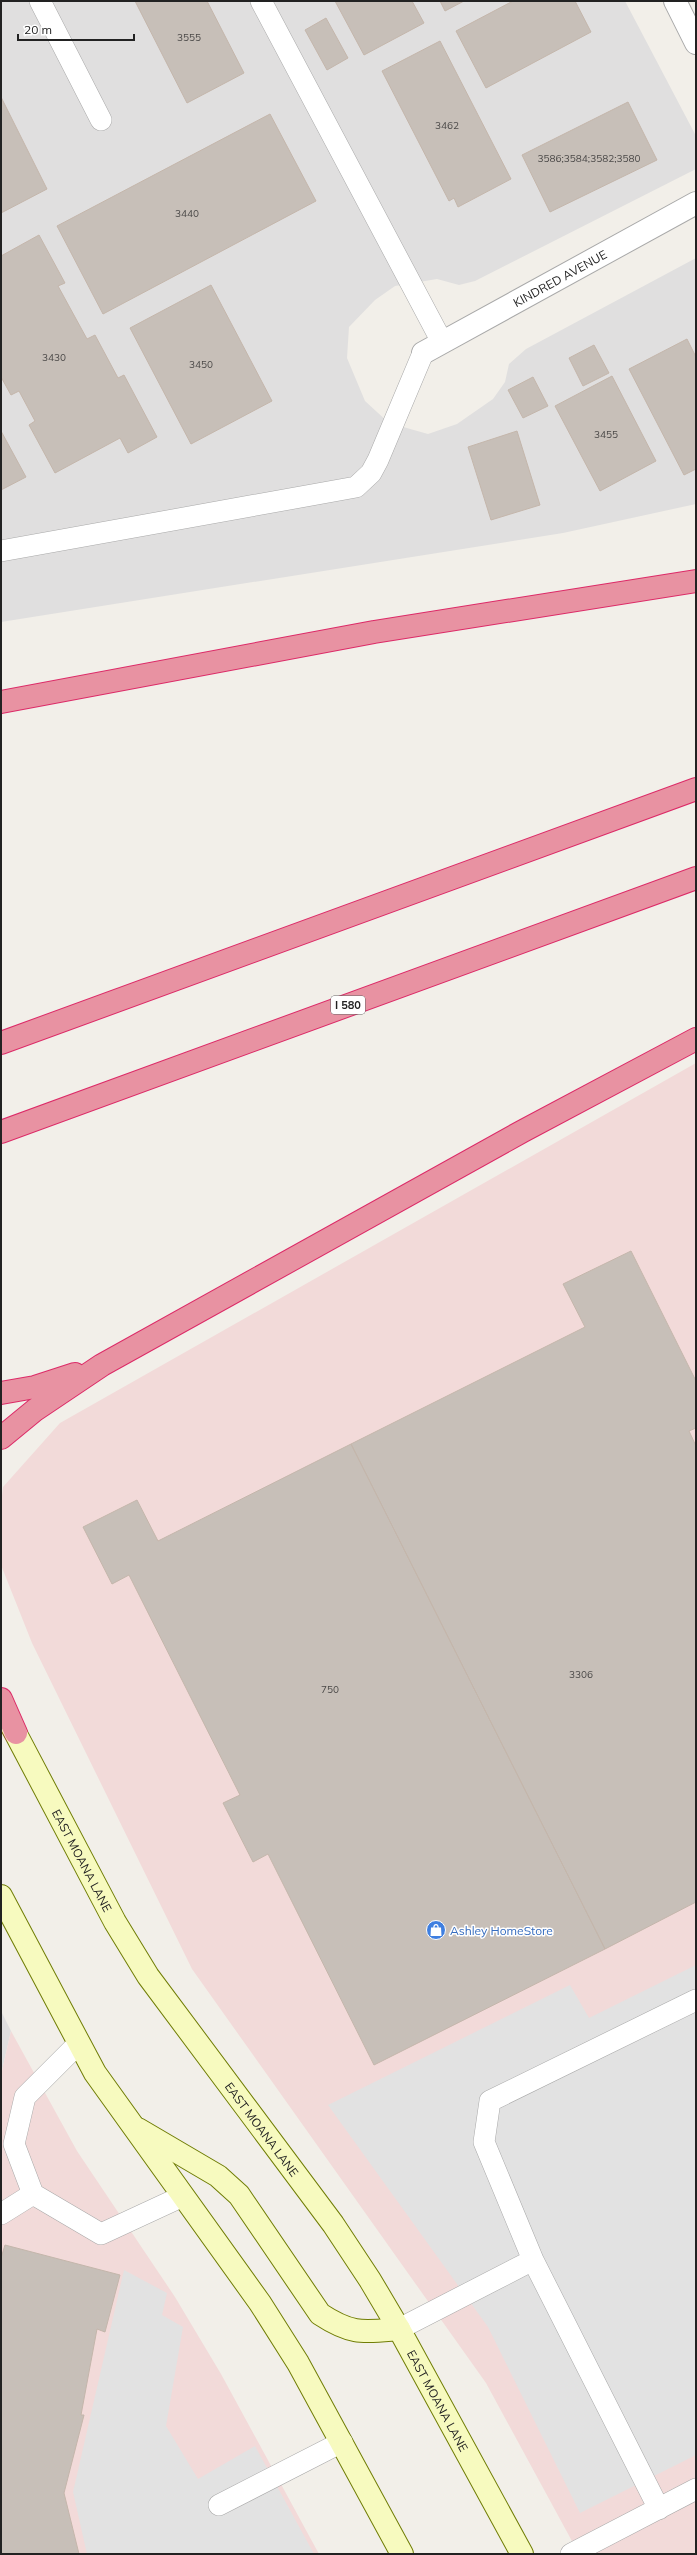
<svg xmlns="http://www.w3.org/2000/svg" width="697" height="2555" viewBox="0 0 697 2555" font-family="Mulish,sans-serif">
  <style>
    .residential { fill: #e0dfdf }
    .commercial { fill: #f2dad9 }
    .parking { fill: #e2e2e2 }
    .building { fill: #c7bfb8; stroke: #c4b6ab }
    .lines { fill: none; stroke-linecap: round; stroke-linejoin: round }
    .lane-casing { stroke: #a9a9a9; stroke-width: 22 }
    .street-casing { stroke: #a9a9a9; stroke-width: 24 }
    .secondary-casing { stroke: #707d05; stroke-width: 24 }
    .highway-casing { stroke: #dc2a67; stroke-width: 24 }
    .lane { stroke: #fff; stroke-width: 21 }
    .street { stroke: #fff; stroke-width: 22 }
    .secondary { stroke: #f7fabf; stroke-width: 22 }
    .highway { stroke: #e892a2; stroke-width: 22 }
    .labels { text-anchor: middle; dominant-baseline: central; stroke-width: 3; stroke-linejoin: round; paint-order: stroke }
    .number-label { font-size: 10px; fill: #4b4948 }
    .shield { fill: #fff; stroke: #646464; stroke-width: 1 }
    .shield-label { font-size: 11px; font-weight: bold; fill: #222 }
    .street-label { font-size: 12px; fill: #222; stroke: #fff }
    .shop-label { font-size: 12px; fill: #366cbe; stroke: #fff; text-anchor: start }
  </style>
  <rect width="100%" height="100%" fill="#f2efe9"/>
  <path class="residential" d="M1 1H625L696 136V169L475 281 459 285 437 279 395 286 375 300 349 327 347 358 365 401 389 423 428 434 457 424 493 399 505 382 509 364 526 349 696 258V504L563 533 1 622Z
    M1 2011 11 2031 1 2075Z"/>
  <path class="commercial" d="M696 1063V2554H579L486 2383 192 1969 32 1643 1 1565V1504L3 1487 60 1423Z
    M11 2031 77 2151 175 2297 221 2374 319 2554H1V2075Z"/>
  <path class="parking" d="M696 1965V2455L580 2513 488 2327 328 2105 570 1985 589 2018Z
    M124 2270 167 2293 162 2315 183 2327 166 2426 198 2479 255 2446 314 2554H87L73 2492Z"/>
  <path class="building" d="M135 1H207L244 73 187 103Z
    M335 1H412L424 23 364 55Z
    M440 1H464L445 11Z
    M513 1H575L591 32 486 88 456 31Z
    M326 18 348 58 327 70 305 30Z
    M440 41 511 179 458 207 454 198 449 201 382 71Z
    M1 97 47 189 1 213Z
    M628 102 657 160 550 212 522 155Z
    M270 114 316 201 103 314 57 226Z
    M39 235 65 283 58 286 87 339 95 335 118 378 124 375 157 437 128 453 120 438 55 473 29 425 35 421 19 391 11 395 1 377V256Z
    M211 285 272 401 191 444 130 328Z
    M687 339 696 357V469L684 475 629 369Z
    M594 345 609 373 583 386 569 358Z
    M612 376 656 461 600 491 555 406Z
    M533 377 548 406 523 418 508 390Z
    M1 431 26 477 1 490Z
    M517 431 540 505 491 520 468 447Z
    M631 1251 696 1381V1428L689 1431 696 1446V1902L605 1949 351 1444 585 1327 563 1284Z
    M351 1444 605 1949 374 2065 268 1854 253 1862 223 1803 240 1795 129 1575 112 1584 83 1527 137 1500 158 1541Z
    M5 2245 120 2275 105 2332 97 2329 81 2415H84L64 2493 79 2554H1V2258Z"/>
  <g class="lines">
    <defs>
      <path id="lane" d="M40 1 101 120
        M261 1 442 342
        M1 551 356 487 371 473 378 460 423 353
        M33 2194 14 2144 25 2097 79 2043
        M1 2214 33 2194 101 2234 183 2196
        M533 2260 659 2509
        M399 2329 533 2260 484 2142 490 2101 696 2000
        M219 2505 342 2442
        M571 2554 696 2489"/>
      <g id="street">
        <path d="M675 1 696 43"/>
        <path id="s1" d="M423 353 696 203"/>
      </g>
      <g id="secondary">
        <path id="s2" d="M7 1717 115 1922 148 1976 333 2224 370 2280 399 2329 522 2554"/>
        <path d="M1 1896 95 2073 260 2303 298 2363 402 2554"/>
        <path d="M138 2129 218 2176 239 2195 320 2314C352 2335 363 2332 399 2329"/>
      </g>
      <path id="highway" d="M1 702 374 632 696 581
        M1 1043 696 789
        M1 1132 696 878
        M1 1393 35 1387 75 1374
        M1 1438 35 1410 102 1365 523 1131 696 1039
        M1 1699 16 1733"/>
    </defs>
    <use href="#lane" class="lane-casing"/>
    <use href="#street" class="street-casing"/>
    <use href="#secondary" class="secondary-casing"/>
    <use href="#highway" class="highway-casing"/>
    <use href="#lane" class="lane"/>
    <use href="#street" class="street"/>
    <use href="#secondary" class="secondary"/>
    <use href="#highway" class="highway"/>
  </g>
  <defs>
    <symbol id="shop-disc" viewBox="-11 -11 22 22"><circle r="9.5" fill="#3f7fe0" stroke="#fff"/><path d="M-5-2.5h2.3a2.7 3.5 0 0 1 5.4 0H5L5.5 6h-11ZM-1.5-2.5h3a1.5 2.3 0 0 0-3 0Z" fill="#fff"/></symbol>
  </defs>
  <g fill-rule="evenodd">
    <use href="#shop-disc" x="425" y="1919" width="22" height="22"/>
  </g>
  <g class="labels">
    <g class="number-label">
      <text x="189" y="37">3555</text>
      <text x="447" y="125">3462</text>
      <text x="589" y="158">3586;3584;3582;3580</text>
      <text x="187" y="213">3440</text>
      <text x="54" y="357">3430</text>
      <text x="201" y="364">3450</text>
      <text x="606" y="434">3455</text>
      <text x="581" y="1674">3306</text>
      <text x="330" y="1689">750</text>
    </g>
    <rect class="shield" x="331" y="996" width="34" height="18" rx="3"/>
    <g class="shield-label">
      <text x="348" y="1005">I 580</text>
    </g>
    <g class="street-label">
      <text stroke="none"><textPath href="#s1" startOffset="156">KINDRED AVENUE</textPath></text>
      <text stroke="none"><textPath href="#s2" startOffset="162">EAST MOANA LANE</textPath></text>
      <text stroke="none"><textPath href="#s2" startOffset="486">EAST MOANA LANE</textPath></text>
      <text stroke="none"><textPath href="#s2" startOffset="810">EAST MOANA LANE</textPath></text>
    </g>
    <g class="shop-label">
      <text x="450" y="1930">Ashley HomeStore</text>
    </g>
  </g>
  <rect width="697" height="2555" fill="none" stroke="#222222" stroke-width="4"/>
  <path d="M18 34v6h116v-6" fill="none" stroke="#222222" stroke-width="2"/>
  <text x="24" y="34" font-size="12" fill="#222222" stroke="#ffffff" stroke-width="3" paint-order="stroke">20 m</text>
</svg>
